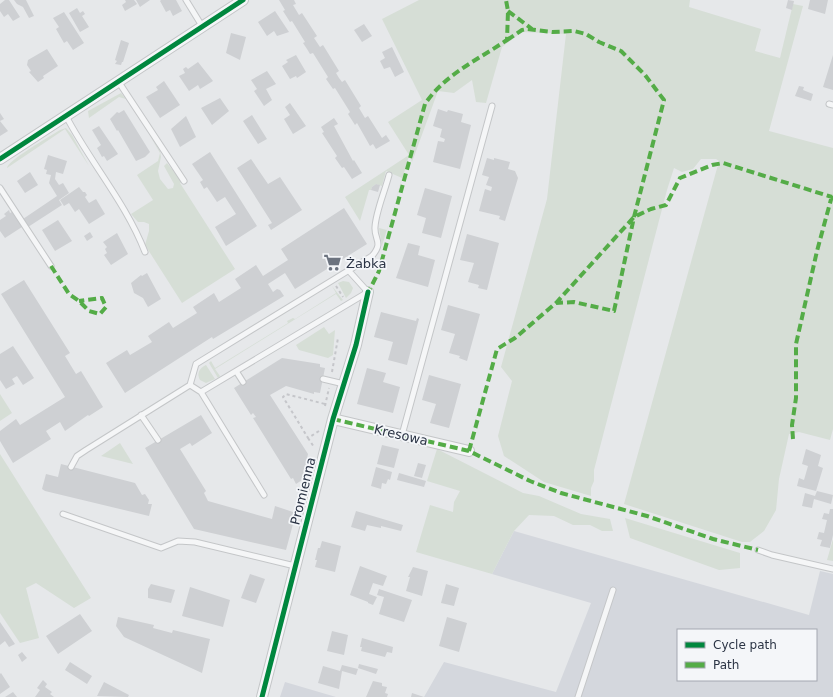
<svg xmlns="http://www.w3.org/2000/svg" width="833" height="697" viewBox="0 0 833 697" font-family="'DejaVu Sans',sans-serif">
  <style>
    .built { fill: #d4d7dd; fill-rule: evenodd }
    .green { fill: #d6ded6 }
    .building { fill: #ced0d3 }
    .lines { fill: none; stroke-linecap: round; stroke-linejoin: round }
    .service-casing { stroke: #c4c6c8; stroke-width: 7 }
    .minor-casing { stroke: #c4c6c8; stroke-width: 12 }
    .path { stroke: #c5c6ca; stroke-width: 2; stroke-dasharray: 3 3; stroke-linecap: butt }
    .service { stroke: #f5f6f7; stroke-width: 5 }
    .minor { stroke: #f5f6f7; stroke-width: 10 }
    .quiet { stroke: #54ac47; stroke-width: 4; stroke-dasharray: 8 4; stroke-linecap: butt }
    .cycleway-casing { stroke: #f4f6f9; stroke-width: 8 }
    .cycleway { stroke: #00873e; stroke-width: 5 }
    .labels { text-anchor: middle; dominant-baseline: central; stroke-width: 3.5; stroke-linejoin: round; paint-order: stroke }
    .poi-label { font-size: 13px; fill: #2b3445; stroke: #f4f6f9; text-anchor: start }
    .street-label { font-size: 13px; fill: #2b3445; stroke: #f4f6f9 }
  </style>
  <rect width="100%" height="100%" fill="#e6e8ea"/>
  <path class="built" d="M514 531 809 615 820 571 833 574V697H424L444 662 556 692 591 603 492 574ZM678 630H816V680H678Z
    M285 682 336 697H280Z"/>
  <path class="green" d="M419 0H690L689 7 761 29 755 51 780 58 793 4 803 6 769 131 833 148V429L830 440 799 432 789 434 779 479 776 510 764 531 750 542H742L624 504 719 161 716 159H701L693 169 682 172 674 168 667 190 594 470V481L591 488V496L544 482 504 456 498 436 512 381 501 367 547 199 566 34 522 32 502 47 486 103 476 102 472 80 454 93 438 91 412 162 409 156 382 246 379 228 387 230 402 178 386 171 382 186 376 184 372 187 371 190H369L360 221 345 197 409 155 388 122 422 100 382 19Z
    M121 93 126 99 119 97 89 118 88 111Z
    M66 128 72 135 89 166 65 129 7 168C8 160 51 136 60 130Z
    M149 134 160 151 161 157 158 171 160 179 168 189 173 188 174 184 164 166 167 163 182 182 180 183 235 269 182 303 145 245 149 231V224L144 222H138L131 214 153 200 137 175 158 161 160 153Z
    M343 281 349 282 353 288 351 293 346 298 338 283Z
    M332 286 343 300 341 301 336 294 215 369 220 376 218 378 209 363 211 361 215 368 288 323 287 321 293 318 295 319 336 293Z
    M324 327 329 334 335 330 333 355 328 358 299 350 296 345Z
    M206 365 215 379 206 383 200 380C196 373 200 368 206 365Z
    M0 394 12 413 0 421Z
    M120 443 133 464 101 456Z
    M437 449 523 493 539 496 581 514 610 519 613 531H602L590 525H573L554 516 529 515 514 531 492 574 416 552 430 505 453 512 454 502 460 491 427 481Z
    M0 454 91 598 74 608 36 583 26 588 39 638 20 643 0 613Z
    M625 518 740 553V568L719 570 630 538Z
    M833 539V561L827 560Z"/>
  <path class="building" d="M5 0H9L20 17 13 21 8 14 4 17 0 11V4Z
    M14 0H26L34 16 29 18 23 7 17 4Z
    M125 0H134L137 4 125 11 122 5 126 2Z
    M136 0H150L140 7Z
    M161 0H176L182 11 173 16 170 10 166 12 160 1Z
    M279 0H294L296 4 293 5 299 15 302 13 317 36 314 38 320 47 323 45 339 71 336 73 339 78 342 82 345 80 361 106 359 108 365 118 368 116 382 138 386 135 390 141 376 149 373 144 370 146 357 123 355 125 348 114 350 112 335 88 333 89 326 79 328 77 313 53 310 54 307 49 303 43 305 42 292 21 290 22 283 11 285 10Z
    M788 0 794 1 792 10 786 8Z
    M810 0H828L825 14 808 9Z
    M77 8 80 13 83 11 85 14 82 16 89 27 80 32 69 13Z
    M275 11 289 32 277 36 274 31 267 36 258 22Z
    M64 12 84 43 73 50 67 41 64 43 56 29 59 27 53 18Z
    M364 24 372 36 362 42 354 30Z
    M231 33 246 37 240 60 226 53Z
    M121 40 129 43 123 62H122L121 65 115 64 117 61 115 60Z
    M392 47 404 72 395 77 390 67 384 69 380 61 385 58 382 52Z
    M47 49 58 66 43 76 44 78 38 82 29 72 31 71 27 65 28 60Z
    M296 55 306 72 297 78 296 76 290 79 282 66 288 62 286 60Z
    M833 55V90L823 87Z
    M198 62 213 81 200 89 198 85 189 91 179 76 185 73 183 69 186 67 188 69Z
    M267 71 276 84 266 89 272 100 264 106 254 91 257 89 251 80Z
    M164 81 180 105 160 118 146 97 158 90 156 87Z
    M799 86 804 87 803 90 813 94 811 101 795 96Z
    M220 98 229 111 212 125 201 108Z
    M290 103 306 126 293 134 284 119 290 115 285 107Z
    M438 109 447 112 448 110 463 114 461 122 471 125 460 169 433 162 438 141 444 142 445 139 440 137 442 129 433 126Z
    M124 110 150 152 145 157 136 161 118 130 117 131 110 119 117 112 119 113Z
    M0 113 4 119 0 121 8 131 0 136Z
    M252 115 267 139 258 144 243 121Z
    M186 116 196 137 180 147 171 129Z
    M334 118 338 124 334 126 353 161 354 160 362 173 352 179 344 167 342 168 335 158 337 156 322 133 324 132 321 127Z
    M99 126 118 154 107 161 104 156 102 157 97 148 101 145 92 130Z
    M210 152 257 226 226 246 215 227 236 214 225 197 217 202 207 187 204 189 200 182 203 180 192 164Z
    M48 155 67 161 63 174 56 172 55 179 59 185 63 183 69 193 59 200 62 205 28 227 23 219 57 196 49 183 51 175 46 174 47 170 44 169Z
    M487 158 494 160V158L510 162 508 169 515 171 518 178 505 221 499 219 500 216 479 211 485 189 491 191 492 187 486 185 489 177 482 175Z
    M251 159 268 184 280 177 302 210 271 230 268 225 272 223 237 168Z
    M30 172 38 185 25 193 17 181Z
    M376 184 380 185 378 192 371 190 372 187Z
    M79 187 83 192H85L87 195 85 197 89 203 96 199 105 214 89 224 79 209 75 212 69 203 64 206 60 200Z
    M425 188 452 196 441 238 422 233 426 218 417 215Z
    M344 208 367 244 295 289 285 273 268 284 273 292 277 289 280 290 284 296 213 339 212 337 125 393 106 363 127 350 130 355 152 342 148 336 169 322 173 328 197 313 193 307 214 293 219 302 241 288 235 279 256 265 263 276 288 260 281 249Z
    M9 210 10 213 12 212 22 227 5 238 0 231V220L6 216 4 214Z
    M58 220 72 241 55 251 42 230Z
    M90 232 93 237 87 241 84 236Z
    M117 233 128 254 111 265 104 255 107 253 105 249 107 247 103 242Z
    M467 234 499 243 487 290 478 288 479 285 468 282 474 263 460 260Z
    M408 243 420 246 418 255 435 260 428 287 396 278Z
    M147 273 161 299 148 307 143 298 134 293 131 283 141 275 142 276Z
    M24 280 70 353 65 356 76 374 81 371 103 407 89 416 88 415 65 431 60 422 46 431 51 439 13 463 0 441V431L16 419 20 425 65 397 1 294Z
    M448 305 480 314 467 361 459 358 460 356 449 353 455 334 441 330Z
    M381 312 416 321 417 318 419 319 407 365 388 360 393 342 374 337Z
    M13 346 34 378 23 385 17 376 12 379 15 384 6 389 0 380V354Z
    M282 358 320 364V367L325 368 320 393 314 392V394L286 386 270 395 308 454 302 480 296 484 293 478 291 479 253 418 256 417 253 413 251 415 234 388Z
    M367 368 386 373 383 382 400 387 393 413 357 404Z
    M429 375 461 384 449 428 430 423 436 404 422 400Z
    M201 415 212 433 192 446 190 443 180 449 206 491 204 493 208 501 272 519 275 506 296 513 286 550 194 529 145 448Z
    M382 445 399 449 394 468 377 464Z
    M806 449 821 455 818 466 823 468 816 491 797 486 799 478 804 480 808 466 802 464Z
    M418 463 426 465 422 478 414 476Z
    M61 464 135 483 142 495 145 494 149 500 148 504H152L149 516 45 491 42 489 46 474 58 477Z
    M376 467 392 472 390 480 388 479 386 484 382 483 381 489 371 486Z
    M399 473 426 481 424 487 397 480Z
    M817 491 833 495 831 504 814 499 812 508 802 506 805 493 815 496Z
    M830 509H833V535L830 548 820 546 822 540 817 539 819 532 824 533 827 520 822 519 824 513 829 514Z
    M356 511 403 525 401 531 381 526V528L367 525 365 531 351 527Z
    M322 541 341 546 335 572 315 567 317 560H315L318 548H320Z
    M360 566 387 576 383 586 373 583 369 594 377 597 373 605 368 603V602L350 595Z
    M413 567 428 571 422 596 406 591 410 577H408Z
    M250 574 265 579 256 603 241 598Z
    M151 584 175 590 171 603 148 598V589Z
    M446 584 459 588 454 606 441 603Z
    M190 587 230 600 223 627 182 616Z
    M379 589 412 600 404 622 379 614 384 597 377 595Z
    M80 614 92 631 58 654 46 636Z
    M118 617 154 625 153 628 172 633 173 630 210 639 202 673 124 637 116 626Z
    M447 617 467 623 459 652 439 646Z
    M0 622 15 644 9 647 5 641 0 645Z
    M332 631 348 635 344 655 327 651Z
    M362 638 393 647 392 653 387 652 385 657 361 651 362 647H360Z
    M22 652 27 658 22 662 18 655Z
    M70 662 92 676 87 684 65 670Z
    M359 664 378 669 376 674 358 668Z
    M342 665 358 669 356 675 342 671 339 689 318 683 323 666 340 671Z
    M1 673 10 687 0 694V674Z
    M43 680 47 684 45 687 52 692 50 694 54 697H35L40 690 37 688Z
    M373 681 382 683V686L387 687 385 693 388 694 387 697H366Z
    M104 682 129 695 128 697 97 696Z
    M13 692 17 697H5Z
    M412 693 424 697H411Z"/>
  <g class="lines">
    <defs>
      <path id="service" d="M186 0 202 26
        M118 81 184 181
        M829 104 833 105
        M66 116C90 162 126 203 145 252
        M0 188 51 266
        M236 371 243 382
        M323 379 344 384
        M190 385 196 364 372 256C384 242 374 240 375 227 376 211 385 191 389 175
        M201 392 264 495
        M141 415 158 440
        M402 435 492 106
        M71 467 77 456 86 450 190 385 201 392 368 292 349 271
        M63 514 161 548 178 541 195 542 295 566
        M758 550 772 555 833 569
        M578 697 613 590"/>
      <path id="minor" d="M0 159 243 0
        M333 419 469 451
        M262 697 333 419 356 345 368 292"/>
    </defs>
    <use href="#service" class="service-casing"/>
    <use href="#minor" class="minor-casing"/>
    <path class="path" d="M336 286 343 297
      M332 372 338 338
      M325 406 329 388
      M319 431 308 438 283 397 286 394 325 404
      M308 438 314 447"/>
    <use href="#service" class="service"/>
    <use href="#minor" class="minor"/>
    <path class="quiet" d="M508 11 532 29
      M507 40 522 30 527 29 552 32 574 31 586 34 599 42 621 51 645 75 664 100 634 217 614 311 574 302 556 303
      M51 266 69 294 79 301 89 311 100 314 106 307 102 298 79 301
      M367 295 379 271 425 104C444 75 479 59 507 40L508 11 506 0
      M333 419 469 451 530 481 561 493 647 516 713 539 758 550
      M793 439 792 425 796 398V344L817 251 833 192
      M469 451 497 349 515 338 556 303 634 217 651 209 666 205 680 178 712 165 723 163 832 197"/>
    <defs>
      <path id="cycleway" d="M0 159 243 0
        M262 697 333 419 356 345 368 292"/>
    </defs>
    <use href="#cycleway" class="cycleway-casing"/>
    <use href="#cycleway" class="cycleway"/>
  </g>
  <defs>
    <symbol id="supermarket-bare" viewBox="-9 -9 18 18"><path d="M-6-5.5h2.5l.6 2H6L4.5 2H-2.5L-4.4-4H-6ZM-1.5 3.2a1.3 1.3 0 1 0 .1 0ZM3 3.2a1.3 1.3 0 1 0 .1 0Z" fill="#6c737f" stroke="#f4f6f9" stroke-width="2.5" paint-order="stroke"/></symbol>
  </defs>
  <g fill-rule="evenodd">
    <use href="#supermarket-bare" x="320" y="250" width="25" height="25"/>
  </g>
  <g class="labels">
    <g class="poi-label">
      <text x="346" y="263">Żabka</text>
    </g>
    <g class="street-label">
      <text transform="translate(401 435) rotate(13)">Kresowa</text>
      <text transform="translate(303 491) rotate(-76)">Promienna</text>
    </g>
  </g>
  <rect x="677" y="629" width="140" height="52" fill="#f4f6f9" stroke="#a4a8b1"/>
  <rect x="685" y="642" width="20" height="6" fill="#00873e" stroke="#a4a8b1"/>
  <text x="713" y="649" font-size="12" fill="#2b3445">Cycle path</text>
  <rect x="685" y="662" width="20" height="6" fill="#54ac47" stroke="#a4a8b1"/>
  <text x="713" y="669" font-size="12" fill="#2b3445">Path</text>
</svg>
